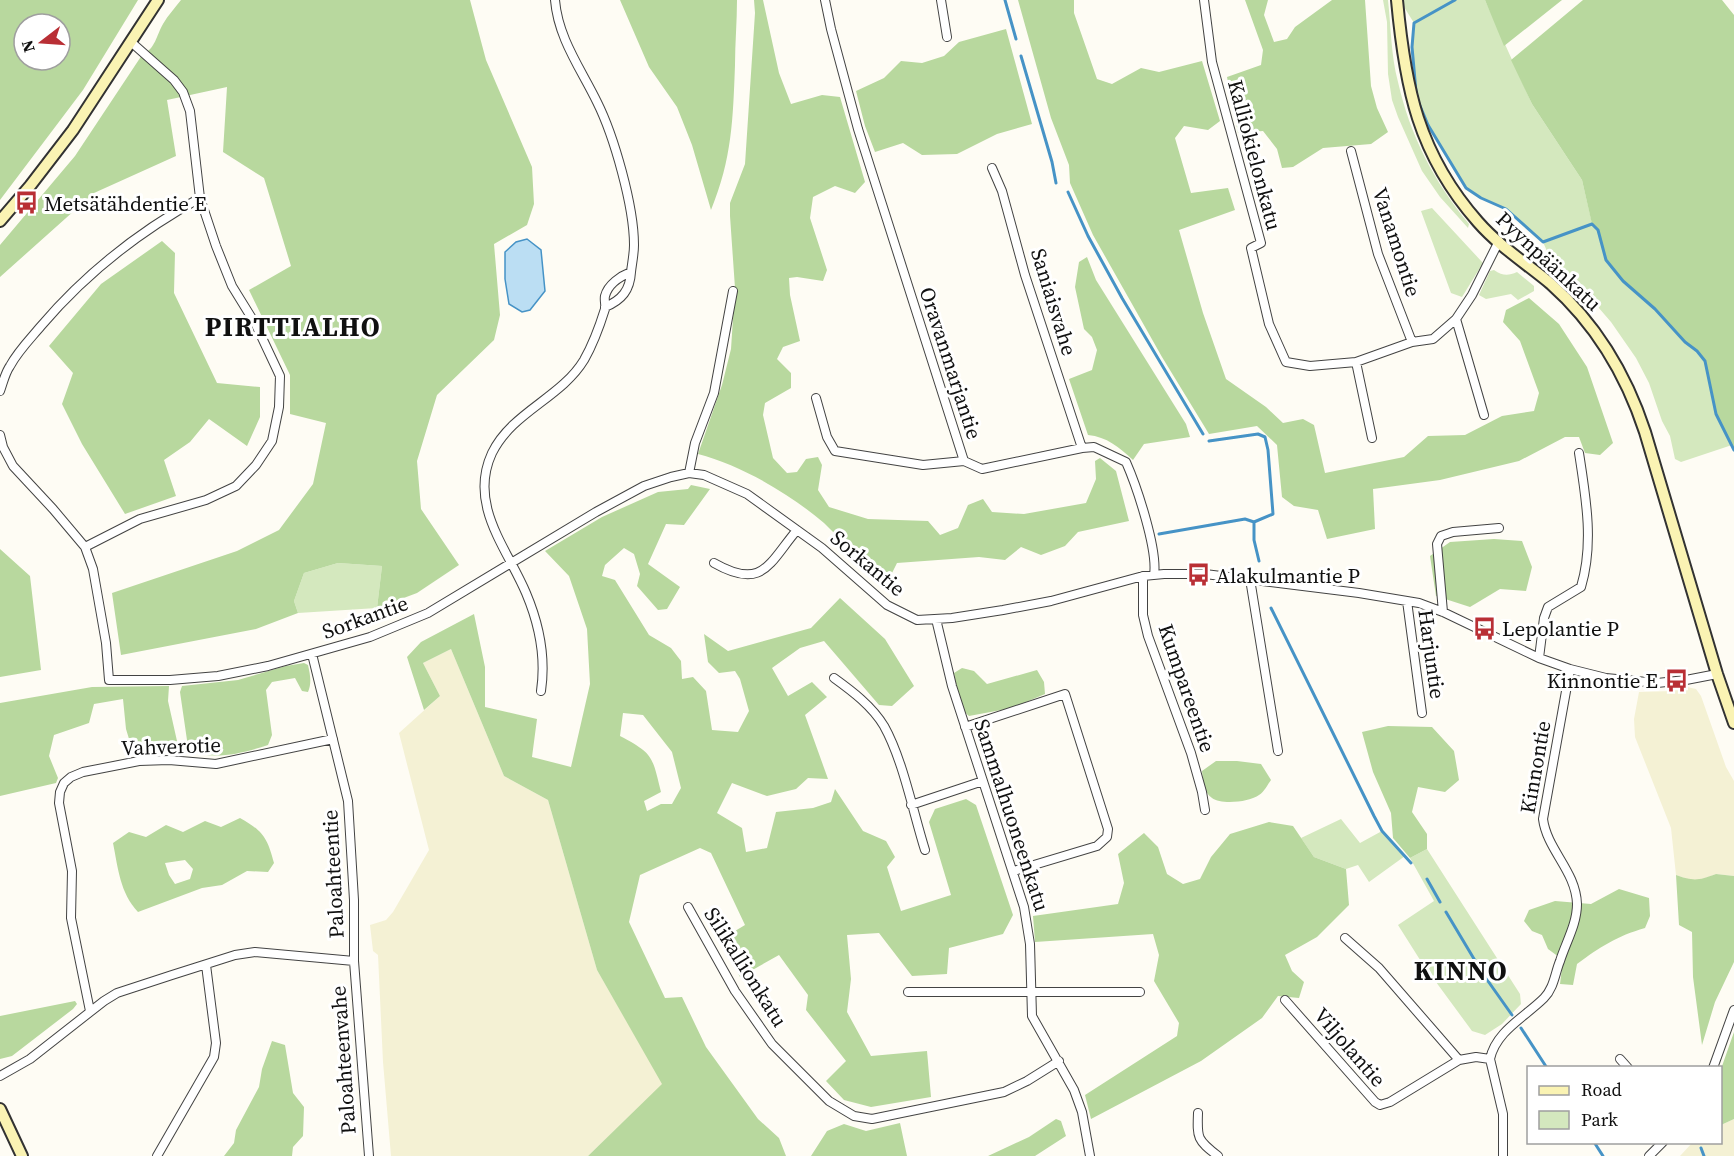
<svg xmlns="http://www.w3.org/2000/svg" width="1734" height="1156" viewBox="0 0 1734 1156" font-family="'Source Serif 4',serif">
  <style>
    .farmland { fill: #f4f1d4 }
    .green { fill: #d4e8be }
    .forest { fill: #b8d89e; fill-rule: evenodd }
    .water { fill: #bbdef3; stroke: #4693c6; stroke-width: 1.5 }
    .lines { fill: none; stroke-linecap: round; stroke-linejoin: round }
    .stream { stroke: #4693c6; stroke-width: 3 }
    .street-casing { stroke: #434343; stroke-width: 10 }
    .secondary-casing { stroke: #323232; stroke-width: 14 }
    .street { stroke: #fff; stroke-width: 8 }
    .secondary { stroke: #faf3b3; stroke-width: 10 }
    .labels { text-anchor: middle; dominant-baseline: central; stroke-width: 6; stroke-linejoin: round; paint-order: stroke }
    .street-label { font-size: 21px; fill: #101010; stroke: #fff }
    .poi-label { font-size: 21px; fill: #101010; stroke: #fff; text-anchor: start }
    .district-label { font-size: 27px; font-weight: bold; letter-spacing: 1.5px; fill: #101010; stroke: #fff }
  </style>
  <rect width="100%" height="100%" fill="#fefcf4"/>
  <path class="farmland" d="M451 649 504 776 548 800 597 970 663 1084 588 1156H391L383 1062 378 955 373 951 370 925 386 920 393 912 429 850 399 733 440 696 423 663Z
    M1687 687 1696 689 1701 696 1726 767 1734 781V876L1716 874 1701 880H1690L1676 875 1671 828 1635 737 1634 719 1639 692 1672 691Z
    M1734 1119V1156H1680L1692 1143 1720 1142 1721 1125Z"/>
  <path class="green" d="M1383 0H1388C1391 27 1391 56 1398 82 1410 135 1434 182 1469 224L1468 228 1440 197 1422 171 1398 117 1392 100 1388 74 1387 22Z
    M1404 0H1485L1532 104 1582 180 1592 223 1598 230 1606 260 1623 281 1655 309 1685 342 1697 351 1705 361 1716 414 1732 445 1681 462 1675 459 1670 436 1662 421 1649 383 1636 358 1611 322 1579 285 1550 258 1543 242 1524 224 1506 209 1481 198 1466 188 1428 125 1416 94 1412 47 1414 23 1404 7Z
    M1432 208 1483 263 1462 297 1451 293 1421 211Z
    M1494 270C1503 276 1508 276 1517 272L1534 286V291L1518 300 1511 294 1486 299 1479 295 1490 271Z
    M338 563 382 566 377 608 298 613 294 601 304 573Z
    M1341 819 1360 843 1382 831 1405 856 1369 882 1358 865 1346 869 1314 857 1301 838Z
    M1427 849 1520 994 1521 1004 1502 1024 1485 1035 1472 1031 1422 963 1398 925 1434 901 1410 858Z"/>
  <path class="forest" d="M0 0H138L83 90 0 200ZM24 24H60V60H24Z
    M181 0H470L486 60 532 167 534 204 527 225 494 244 500 315 494 340 437 395 417 461 421 509 459 565 417 593 377 608 382 566 338 563 304 573 294 601 298 613 256 629 121 655 112 593 237 551 279 530 313 484 326 423 290 414V375L249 290 291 266 264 178 223 152 227 87 167 100 176 156 94 193 0 277V245L75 156 142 55C156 48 156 36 163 24 168 15 175 8 181 0Z
    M620 0H737C737 22 735 43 735 65 733 119 732 159 711 210L692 145 677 107 649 67Z
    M754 0H763L779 73 791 104 822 95 840 97 865 182 855 193 835 186 813 197 810 218 827 270 823 281 797 277 789 278 790 295 800 341 783 347 777 359 791 373V388L765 403 763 415 773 458 787 473 797 472 806 459 818 457 822 465 818 490 829 507 868 519 928 521 940 535 958 528 968 505 983 499 992 512 1024 514 1086 503 1096 479 1095 461 1100 458 1116 471 1129 521 1078 532 1065 546 1041 555 1021 547 1005 560 979 557 897 563 891 575 879 580C861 562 843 541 824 523 790 494 741 465 698 454L722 385 731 349 735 288 730 216V203L745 164 755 13Z
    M1018 0H1074V13L1097 79 1112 84 1141 68 1159 72 1202 61 1220 121 1208 130 1184 126 1175 138 1191 193 1228 188 1235 210 1179 230 1203 313 1226 379 1266 407 1283 423 1303 419 1314 425 1325 473 1404 457 1428 436 1465 435 1502 416 1534 411 1539 393 1520 341 1503 322 1506 310 1529 298 1559 324 1587 367 1613 443 1600 455 1585 453 1579 437H1565L1519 461 1440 480 1373 489 1375 529 1327 539 1318 510 1294 506 1282 497 1277 445 1257 426 1209 434 1162 357 1093 235 1070 183 1069 165 1051 118Z
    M1245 0H1268L1264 15 1274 42 1287 39 1295 27 1332 0H1365L1371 86 1377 108 1388 132 1371 144 1323 148 1293 167 1282 168 1277 149 1263 131 1238 133 1227 77 1261 65 1263 50Z
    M1485 0H1562L1504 46Z
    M1583 0H1722L1734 15V450L1716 414 1704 361 1697 351 1685 342 1655 309 1623 281 1606 260 1598 230 1592 224 1582 180 1532 104 1511 60Z
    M1006 29 1032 124 997 134 957 154 922 155 903 143 875 152 865 126 856 91 884 78 901 61 922 63 944 56 959 42Z
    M162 241 175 253 174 293 217 383 260 387V417L247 446 209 419 190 442 164 460 176 496 125 514 82 444 62 404 73 373 49 346 101 284Z
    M1087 257 1096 280 1186 424 1190 437 1144 444 1133 460C1119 447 1107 437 1088 435L1069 379 1092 370 1097 350 1092 337 1084 329 1075 287 1079 262Z
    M691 485 710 489 684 525 666 524 648 564 680 587 667 609 658 610 637 586 640 574 634 554 624 548 605 565 602 576 615 580 649 635 671 648 681 661 682 679 693 677 706 691 712 730 738 732 749 711 740 679 735 671 719 673 708 662 704 634 728 651 811 628 840 598 885 639 914 686 892 706 879 705 824 641 800 648 772 668 788 696 812 682 827 697 805 715 828 779 808 778 796 789 767 796 732 783 717 813 742 828 746 852 767 848 776 812 813 808 831 802 835 789 863 831 886 841 895 857 887 867 901 911 951 895 929 822 935 809 966 799 976 805 1013 915 1003 934 949 948 947 974 912 976 879 933 847 935 851 979 847 1012 871 1056 927 1051 931 1097 871 1107 844 1100 826 1081 846 1061 806 1010 808 995 779 955 740 977 720 940 745 925 711 853 700 848 640 875 629 922 665 998 682 997 706 1047 758 1119 779 1138 786 1156H588L662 1084 597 970 548 800 504 776 451 649 423 663 440 696 424 710 407 657 421 642 474 614 485 667V707L537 719 532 757 571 767 590 684 587 629 569 576 545 551 602 517 658 492 688 489ZM623 713 643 715 672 752 681 788 672 804H661L647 811 644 801 661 792C652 756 654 754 620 736Z
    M1494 539 1522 541 1532 567 1526 591 1500 589 1470 607 1436 596 1430 556 1450 542Z
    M0 549 30 576 41 670 0 677Z
    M304 663 308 665C310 674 312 683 308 692L302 691 295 678 272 682 266 690 272 735 268 745C243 753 217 760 191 752L188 747 180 692 182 686 238 680 286 666Z
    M962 668 974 671 987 684 1037 670 1044 682 1045 694 1012 708 969 716C957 706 957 688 954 673Z
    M169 686 168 701 177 741 173 746 160 750 133 752 126 729 123 699 94 704 89 723 54 735 49 756 58 778 56 783 0 796V703L92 687Z
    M1388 726 1432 727 1454 751 1459 780 1445 792 1418 787 1412 812 1427 834V849L1410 858 1393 838 1391 813 1373 772 1362 732Z
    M1216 761H1237L1261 764 1271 780C1268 784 1264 792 1259 795 1250 802 1221 805 1212 798 1204 793 1203 780 1202 771Z
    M240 818C263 831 267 837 274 863L268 872 247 871 222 885 202 888 138 912C120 893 118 868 113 843L129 832 146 837 166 825 183 832 205 821 221 827ZM185 860 193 869 190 879 175 884 169 875 165 863Z
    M1269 822 1293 826 1314 857 1346 869 1349 905 1317 937 1285 955 1292 971 1304 982 1299 998 1278 996 1262 1018 1201 1061 1091 1119 1085 1095 1177 1036 1179 1023 1154 981 1159 955 1153 934 1035 942 1033 916 1118 904 1124 883 1118 854 1144 833 1158 847 1167 874 1183 884 1200 879 1211 857 1230 834Z
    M1716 874 1734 876V962L1715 1002 1702 1045 1693 977 1692 932 1679 925 1676 875C1693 881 1698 881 1716 874Z
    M1619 889 1649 898 1650 916 1645 928C1617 936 1600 947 1577 964L1573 985 1560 984 1563 960 1548 949 1542 935 1532 931 1524 921 1529 910 1555 901 1591 904Z
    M75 1001 77 1004 73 1009 12 1056 0 1059V1016Z
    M1734 1032V1119L1721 1125V1069Z
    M272 1041 285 1045 293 1093 304 1107 303 1136 293 1147 292 1156H224L234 1143 236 1130 259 1087 262 1069Z
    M1056 1119 1061 1121 1066 1136 1035 1156H988L1029 1137Z
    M900 1123 907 1156H811L827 1131 844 1124 866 1131Z"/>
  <path class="water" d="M527 239 541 250 545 291 530 310 522 312 509 304 505 279V252L516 242Z"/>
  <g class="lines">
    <path class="stream" d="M1005 0 1016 39
      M1021 56 1052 162 1056 183
      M1416 92 1412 47 1414 23 1455 0
      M1418 101 1428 125 1466 188 1481 198 1506 209 1543 242 1592 224 1598 230 1606 260 1623 281 1655 309 1685 342 1697 351 1705 361 1716 414 1734 450
      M1068 192 1088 236 1122 298 1203 434
      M1209 441 1258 434 1265 437 1268 450 1273 514 1254 522V540L1259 561
      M1159 534 1245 519 1254 522
      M1271 608 1374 816 1382 831 1411 863
      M1427 879 1440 902
      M1446 912 1483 974 1512 1015
      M1521 1028 1547 1068
      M1594 1142 1603 1156
      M1701 1148 1704 1156"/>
    <defs>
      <path id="street" d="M825 0 831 29 858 129 964 461 982 469 1082 448 1094 447 1126 462C1137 487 1158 550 1154 575
        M941 0 947 37
        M1204 0 1212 62 1261 243 1251 248 1269 324 1286 362 1310 366 1356 362 1412 342 1433 339 1456 319 1472 295 1499 241
        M1351 151 1378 254 1412 342
        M992 168 1002 191 1025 275 1082 448
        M605 307C622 300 630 290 631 272
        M1456 319 1484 415
        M1356 362 1372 438
        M0 391C3 383 5 373 10 366 18 351 31 338 41 326 87 272 138 232 200 198
        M816 398 827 437 835 451 923 465 964 461
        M0 435 3 447 13 466 53 509 85 547 93 569 106 643 109 680H170L218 676 268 666 370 637 428 613 596 512 644 486 671 477 689 473 704 475 747 494 822 548 887 605 917 620 952 618 1003 610 1051 601 1143 576 1164 574H1205L1359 593 1419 603 1443 612 1539 658 1570 669 1606 678 1657 683 1686 680 1717 674
        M689 473 695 443 714 393 733 291
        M85 547 140 519 206 500 236 486 256 465 272 441 279 407 280 376 256 325 232 286 216 246 200 198 190 111 183 92 174 80 131 42
        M714 563C763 591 769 563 797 530
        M1143 576V615L1148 636 1191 753 1202 792 1205 810
        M1250 579 1278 751
        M1407 601 1422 713
        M1443 612 1437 544 1441 536 1453 532 1499 528
        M936 619 952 686 1024 907 1030 944 1032 1016 1074 1090 1082 1112 1090 1156
        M312 654 348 801 354 900V961L369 1156
        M1539 658 1544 618 1548 607 1581 587C1594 544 1586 498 1579 453
        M834 678C852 691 872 706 884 726 903 760 913 812 925 850
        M541 691C546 657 540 626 526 593 507 548 468 505 492 453 512 412 561 398 584 360 592 346 600 325 605 309 606 305 604 300 605 296 608 284 621 276 631 272 632 263 634 254 634 245 634 206 614 136 597 102 581 69 558 38 555 0
        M965 727 1065 694 1108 829 1107 837 1097 846 1014 871
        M911 805 983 781
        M688 907 735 991 772 1044 829 1101 854 1116 872 1119 1004 1092 1027 1081 1059 1061
        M1345 938 1379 968 1459 1060
        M908 992H1140
        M1285 1000 1375 1102 1380 1105 1390 1102 1459 1060 1476 1057 1490 1059
        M90 1011 71 918 72 871 59 803 60 792 64 783 71 777 83 772 139 761 169 760 216 764 333 739
        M1620 1059 1628 1068
        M1713 1068 1734 1010
        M0 1076 30 1059 104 1001 117 993 172 975 235 955 255 952 354 961
        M1198 1113C1197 1138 1197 1140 1218 1156
        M157 1156 214 1057 216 1043 206 965
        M1503 1156V1114L1490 1059C1496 1031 1525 1017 1544 998 1554 988 1555 973 1560 961 1566 942 1577 924 1577 904 1576 871 1547 850 1543 819L1570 669
        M1649 1156 1663 1142"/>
      <path id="secondary" d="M1397 0C1405 87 1418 154 1478 222 1499 246 1527 264 1551 284 1597 325 1626 374 1645 432L1717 674 1734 723
        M0 221 30 186 73 130 158 0
        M0 1109 22 1156"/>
    </defs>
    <use href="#street" class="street-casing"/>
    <use href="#secondary" class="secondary-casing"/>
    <use href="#street" class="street"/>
    <use href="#secondary" class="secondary"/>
  </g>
  <defs>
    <symbol id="bus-bare" viewBox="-9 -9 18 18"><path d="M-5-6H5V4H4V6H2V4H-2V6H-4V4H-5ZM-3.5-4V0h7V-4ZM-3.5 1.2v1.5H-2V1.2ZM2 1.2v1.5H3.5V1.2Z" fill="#b92f35" stroke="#fff" stroke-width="2.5" paint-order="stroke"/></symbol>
  </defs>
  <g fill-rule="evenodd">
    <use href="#bus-bare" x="10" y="186" width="33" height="33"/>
    <use href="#bus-bare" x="1182" y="558" width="33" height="33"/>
    <use href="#bus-bare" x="1468" y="612" width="33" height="33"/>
    <use href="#bus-bare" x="1660" y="664" width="33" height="33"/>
  </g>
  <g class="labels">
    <g class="street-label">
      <text transform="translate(1255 155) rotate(75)">Kalliokielonkatu</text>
      <text transform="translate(1397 242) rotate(72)">Vanamontie</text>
      <text transform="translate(1549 261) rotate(43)">Pyynpäänkatu</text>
      <text transform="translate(1054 302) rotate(73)">Saniaisvahe</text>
      <text transform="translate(951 363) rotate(72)">Oravanmarjantie</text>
      <text transform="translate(868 563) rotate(40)">Sorkantie</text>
      <text transform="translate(365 617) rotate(-20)">Sorkantie</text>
      <text transform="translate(1432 654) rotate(82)">Harjuntie</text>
      <text transform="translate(1187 688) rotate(71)">Kumpareentie</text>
      <text transform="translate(171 746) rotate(-2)">Vahverotie</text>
      <text transform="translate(1535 767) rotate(-80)">Kinnontie</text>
      <text transform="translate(1012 815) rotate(72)">Sammalhuoneenkatu</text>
      <text transform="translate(333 874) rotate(-93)">Paloahteentie</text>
      <text transform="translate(746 967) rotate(58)">Silikallionkatu</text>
      <text transform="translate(1350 1047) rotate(49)">Viljolantie</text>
      <text transform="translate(343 1060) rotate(-94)">Paloahteenvahe</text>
    </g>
    <g class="poi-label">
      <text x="44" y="203">Metsätähdentie E</text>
      <text x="1216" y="575">Alakulmantie P</text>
      <text x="1502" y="628">Lepolantie P</text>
      <text x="1658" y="680" text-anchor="end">Kinnontie E</text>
    </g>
    <g class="district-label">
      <text x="293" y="326">PIRTTIALHO</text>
      <text x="1461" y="970">KINNO</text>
    </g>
  </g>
  <rect x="1527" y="1066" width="195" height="78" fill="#ffffff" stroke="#9f9f9f" stroke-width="1.5"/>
  <rect x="1539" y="1086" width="30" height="9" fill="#faf3b3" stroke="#9f9f9f" stroke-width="1.5"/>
  <text x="1581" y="1096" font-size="18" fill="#101010">Road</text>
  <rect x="1539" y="1111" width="30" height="18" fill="#d4e8be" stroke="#9f9f9f" stroke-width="1.5"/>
  <text x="1581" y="1126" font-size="18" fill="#101010">Park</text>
  <g transform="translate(42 42) rotate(253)"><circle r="28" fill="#ffffff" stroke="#9f9f9f" stroke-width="1.5"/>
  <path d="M0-4.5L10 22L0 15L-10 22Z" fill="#b92f35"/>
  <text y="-9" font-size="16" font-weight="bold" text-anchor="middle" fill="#101010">N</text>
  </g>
</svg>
